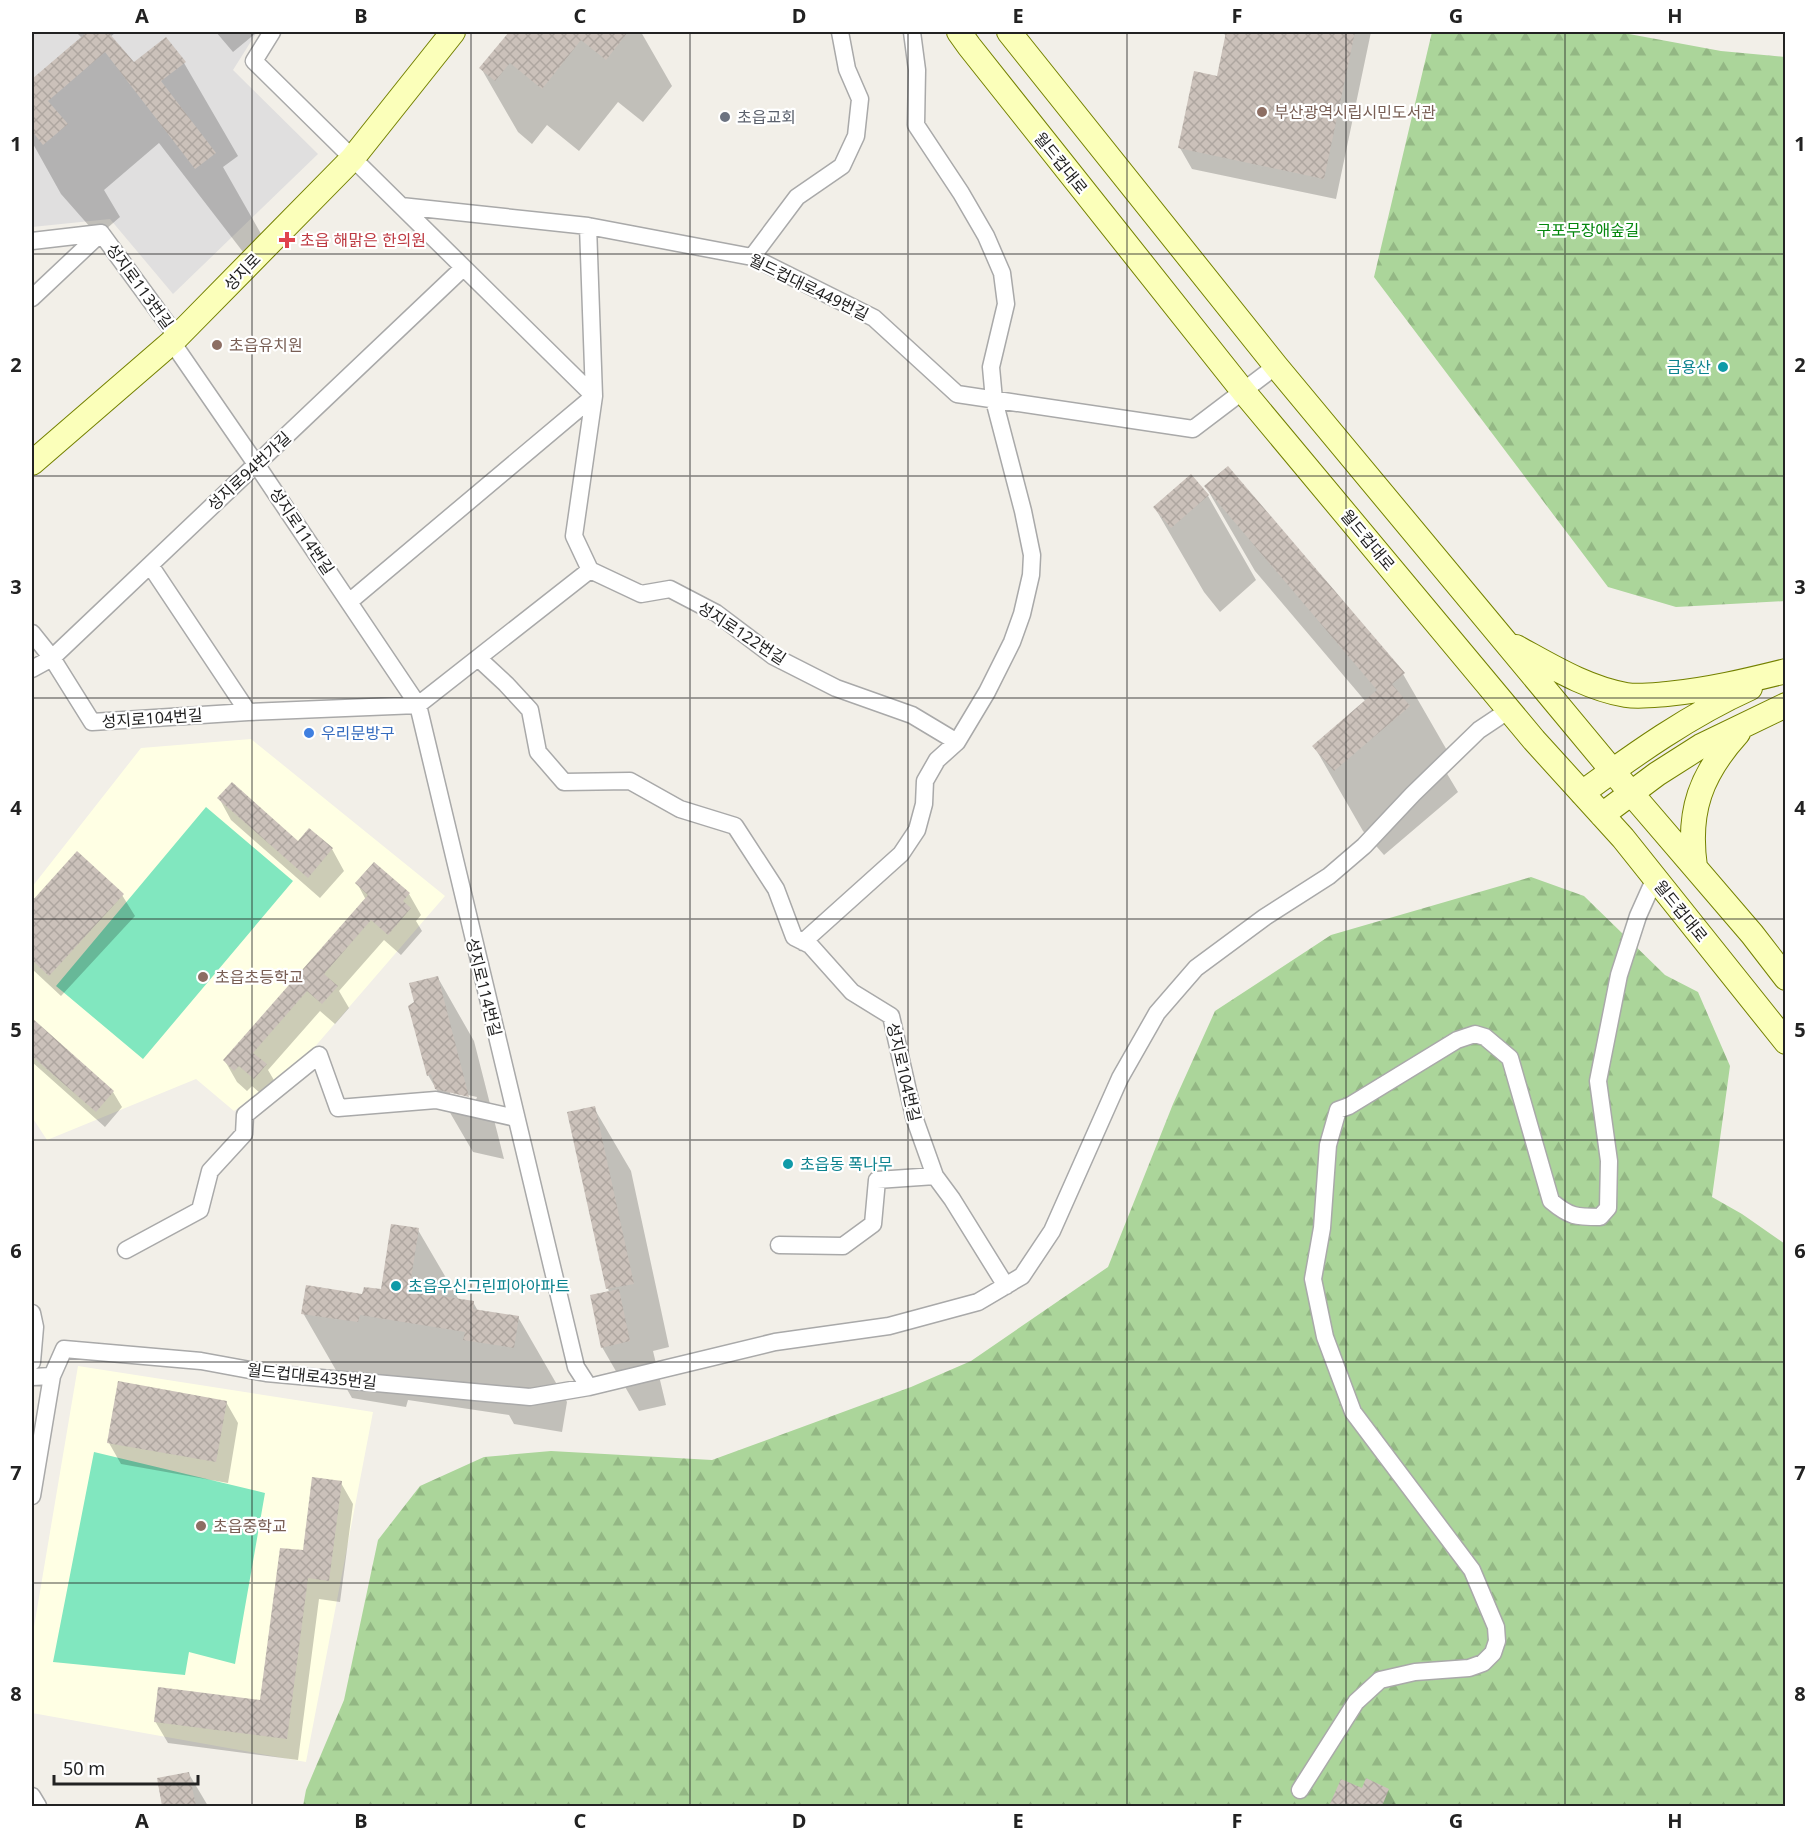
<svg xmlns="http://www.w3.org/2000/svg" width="1817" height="1838" viewBox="0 0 1817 1838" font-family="'Noto Sans','Noto Sans KR',sans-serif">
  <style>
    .residential { fill: #e0dfdf }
    .education { fill: #ffffe4 }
    .forest { fill: url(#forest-firs) }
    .pitch { fill: #81e7bf }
    .shadow { fill: #0003; fill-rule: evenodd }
    .building { fill: url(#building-cross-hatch) }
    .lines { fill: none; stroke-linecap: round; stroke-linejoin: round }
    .street-casing { stroke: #a9a9a9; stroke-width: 19 }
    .secondary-casing { stroke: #748100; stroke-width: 26 }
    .street { stroke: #fff; stroke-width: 16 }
    .secondary { stroke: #fbffba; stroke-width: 24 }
    .grid { fill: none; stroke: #222; stroke-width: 1.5; stroke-opacity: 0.55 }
    .education-dot { fill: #8d6e63; stroke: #fff; stroke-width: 2 }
    .worship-dot { fill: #6b7280; stroke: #fff; stroke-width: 2 }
    .health-dot { fill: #e0444e; stroke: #fff; stroke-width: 2 }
    .culture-dot { fill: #0f9aa8; stroke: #fff; stroke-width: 2 }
    .shop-dot { fill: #3f7fe0; stroke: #fff; stroke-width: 2 }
    .labels { text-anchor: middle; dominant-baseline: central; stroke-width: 4.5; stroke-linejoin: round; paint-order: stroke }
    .education-label { font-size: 16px; fill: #785e54; stroke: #fff; text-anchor: start }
    .worship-label { font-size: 16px; fill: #5b616d; stroke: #fff; text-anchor: start }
    .street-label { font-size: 16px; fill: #222; stroke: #fff }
    .park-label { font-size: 16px; fill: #04870d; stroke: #fff }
    .health-label { font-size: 16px; fill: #be3a42; stroke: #fff; text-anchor: start }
    .culture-label { font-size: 16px; fill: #0d838f; stroke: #fff; text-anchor: start }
    .shop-label { font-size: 16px; fill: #366cbe; stroke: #fff; text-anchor: start }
    .neatline { fill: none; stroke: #222; stroke-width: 2 }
    .grid-label { font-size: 20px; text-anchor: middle; font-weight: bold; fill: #222 }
  </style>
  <defs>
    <pattern id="forest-firs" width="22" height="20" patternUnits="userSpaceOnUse" patternTransform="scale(1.5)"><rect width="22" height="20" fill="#abd59a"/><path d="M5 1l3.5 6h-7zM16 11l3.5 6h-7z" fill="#93b784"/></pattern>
    <pattern id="building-cross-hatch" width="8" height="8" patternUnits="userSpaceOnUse" patternTransform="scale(1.5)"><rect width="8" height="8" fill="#cbc1ba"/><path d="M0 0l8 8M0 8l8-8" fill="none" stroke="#aea6a0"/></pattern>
  </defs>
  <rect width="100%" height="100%" fill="#f2efe8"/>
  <path class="residential" d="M32 32H257L233 70 318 154 173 294 110 219 32 227Z"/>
  <path class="education" d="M251 739 445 896 306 1057 234 1111 196 1079 47 1140 32 1117V887L141 748Z
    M78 1366 373 1412 306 1762 32 1713V1639Z"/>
  <path class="forest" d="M1432 32H1618L1721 51 1785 57V601L1676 607 1608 587 1374 277Z
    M1531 877 1584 896 1665 975 1698 992 1730 1066 1712 1197 1742 1214 1785 1244V1806H303L306 1790 344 1700 378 1540 420 1486 484 1457 551 1451 712 1460 911 1387 971 1361 1108 1267 1173 1104 1215 1011 1331 935Z"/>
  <path class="pitch" d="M206 807 293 881 143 1059 56 986Z
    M94 1452 265 1493 235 1664 189 1652 185 1675 53 1662Z"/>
  <path class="shadow" d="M76 32H114L115 33 110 37 133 64 184 63 238 156 223 167 268 246 250 261 159 143 104 190 120 217 98 236 61 194 32 142V81L82 38Z
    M216 32H255L256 33 233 52Z
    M511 32H641L672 86 643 122 618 102 579 151 547 125 532 144 518 132 481 68Z
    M1223 32H1371L1336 199 1192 169 1180 148 1218 77 1227 38Z
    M1206 487 1403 674 1452 759 1443 767 1458 792 1384 855 1363 831 1314 746 1366 702 1255 571Z
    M1208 496 1256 580 1220 612 1204 592 1155 508Z
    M219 798 298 843 310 830 332 849 344 871 320 898 231 820Z
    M77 853 122 895 135 916 61 996 32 969V903Z
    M357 883 409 894 421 915 416 921 422 931 401 955 384 940 339 991 349 1008 335 1024 320 1011 268 1070 278 1087 267 1099 252 1086 247 1091 237 1082 225 1061 366 900Z
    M438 978 474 1041 504 1159 473 1152 428 1075ZM450 1091 477 1097 476 1100 450 1094Z
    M32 1020 113 1092 122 1107 105 1127 32 1062Z
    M594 1108 631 1171 669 1347 653 1351 666 1405 639 1411 602 1347 609 1292 569 1113Z
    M418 1230 459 1300 473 1302 478 1311 518 1317 567 1402 562 1432 514 1424 509 1415 408 1400 406 1407 352 1398 303 1313 382 1291Z
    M226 1402 238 1423 228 1483 121 1464 109 1443Z
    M341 1483 353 1504 340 1602 319 1599 298 1760 168 1743 155 1721 261 1701 304 1552Z
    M189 1774 208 1806H164L159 1779Z
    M1342 1781 1363 1790H1388L1397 1806H1330Z"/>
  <path class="building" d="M87 32H108L134 62 166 37 186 62 161 81 216 153 195 169 105 52 48 101 68 124 43 145 32 131V79Z
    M509 32H628L606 60 581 40 542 89 510 63 495 81 479 68Z
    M1226 32H1355L1324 179 1178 148 1194 71 1217 76Z
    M1228 466 1405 673 1392 684 1410 706 1334 771 1312 746 1377 690 1204 486Z
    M1191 474 1209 495 1171 528 1153 507Z
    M232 782 298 841 309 828 333 848 308 878 217 798Z
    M77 851 124 894 49 976 32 960V901Z
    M374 862 410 893 403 901 411 908 388 935 371 920 324 974 338 986 322 1004 307 991 253 1053 267 1064 254 1079 239 1066 234 1071 223 1060 368 895 355 883Z
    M438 976 469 1097 435 1089 431 1074 427 1076 408 1006 414 1002 409 983Z
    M32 1018 114 1091 96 1112 32 1056Z
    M595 1106 634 1284 606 1289 567 1112Z
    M391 1224 419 1228 409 1291 474 1301 473 1309 519 1316 514 1348 463 1340 465 1332 360 1315 358 1322 301 1314 306 1285 362 1294 364 1287 381 1289Z
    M619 1289 630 1341 601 1348 590 1295Z
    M118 1381 227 1401 216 1462 107 1443Z
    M312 1477 342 1481 329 1581 308 1578 287 1739 154 1722 158 1687 260 1700 280 1548 303 1550Z
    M189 1772 196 1806H162L157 1778Z
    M1366 1778 1389 1789 1382 1806H1329L1341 1779 1362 1788Z"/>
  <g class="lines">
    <defs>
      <path id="street" d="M272 32 254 61 594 396
        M401 206 588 226 752 257 874 318 957 394 1193 429 1276 366
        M588 226 594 396 574 536 590 570 641 594 670 589 716 613 773 656 836 688 912 715 957 742
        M101 233 177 337
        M32 241 101 233
        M752 257 797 197 842 166 856 136 860 99 847 69 840 32
        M32 298 101 233
        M172 342 256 464 418 705 576 1367 589 1387
        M150 565 248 712
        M349 602 594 396
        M32 633 52 658 92 722 248 712 418 705 590 570
        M478 658 506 684 530 710 538 752 564 782 630 781 680 809 735 826 776 889 794 937 810 945 852 992 891 1016 914 1117 935 1176 952 1199 1006 1286
        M32 669 52 658 463 268
        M803 942 901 854 917 830 924 804 925 781 937 760 957 742 987 692 1012 642 1022 614 1031 575 1032 555 1023 511 994 400 991 367 1006 304 1002 273 986 236 961 193 916 125 917 70 912 32
        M779 1245 843 1246 873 1224 877 1180 935 1176
        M126 1250 200 1210 210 1171 244 1134 245 1115 319 1055 338 1108 436 1100 516 1118
        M32 1313 35 1327 32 1362
        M32 1377 52 1376
        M32 1496 52 1376 64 1349 201 1361 266 1373 530 1397 589 1387 775 1342 889 1326 978 1302 1022 1276 1052 1231 1120 1078 1157 1013 1196 968 1265 917 1329 876 1364 846 1413 794 1479 730 1509 710
        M1300 1790 1356 1702 1380 1680 1415 1672 1469 1668 1483 1663 1493 1653 1497 1641 1496 1627 1472 1570 1353 1412 1325 1337 1313 1279 1322 1228 1328 1145 1338 1110 1349 1106 1457 1040 1475 1034 1485 1037 1510 1058 1551 1201C1570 1217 1576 1217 1600 1217L1608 1208 1609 1161 1598 1081 1619 975 1638 916 1655 878
        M32 1796 38 1806"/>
      <path id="secondary" d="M959 32 969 46 1243 391 1534 740 1623 838 1786 1042
        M1009 32 1276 366 1631 793 1752 934 1786 978
        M32 463 172 342 352 159 453 32
        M1516 647C1551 666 1586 688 1626 695 1639 697 1654 695 1667 694 1708 690 1746 681 1786 671
        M1582 793C1635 754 1690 715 1750 688
        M1602 815 1657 774 1701 746 1786 705
        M1695 867C1687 811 1701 774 1738 733"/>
    </defs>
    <use href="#street" class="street-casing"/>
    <use href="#secondary" class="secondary-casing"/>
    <use href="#street" class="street"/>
    <use href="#secondary" class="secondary"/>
  </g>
  <path class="grid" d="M252 32V1806M471 32V1806M690 32V1806M908 32V1806M1127 32V1806M1346 32V1806M1565 32V1806M32 254H1786M32 476H1786M32 698H1786M32 919H1786M32 1140H1786M32 1362H1786M32 1583H1786"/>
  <g class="education-dot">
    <circle cx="1262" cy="112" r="6"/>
    <circle cx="217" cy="345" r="6"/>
    <circle cx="203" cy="977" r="6"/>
    <circle cx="201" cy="1526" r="6"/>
  </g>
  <circle class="worship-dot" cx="725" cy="117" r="6"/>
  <path class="health-dot" d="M284 231h6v6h6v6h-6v6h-6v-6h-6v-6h6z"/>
  <g class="culture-dot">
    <circle cx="1723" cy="367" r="6"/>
    <circle cx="788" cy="1164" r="6"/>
    <circle cx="396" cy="1286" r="6"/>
  </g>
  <circle class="shop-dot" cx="309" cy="733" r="6"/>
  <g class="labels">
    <g class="education-label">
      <text x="1274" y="112">부산광역시립시민도서관</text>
      <text x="229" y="345">초읍유치원</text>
      <text x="215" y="977">초읍초등학교</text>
      <text x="213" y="1526">초읍중학교</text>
    </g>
    <g class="worship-label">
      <text x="737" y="117">초읍교회</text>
    </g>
    <g class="street-label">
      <text transform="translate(1061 163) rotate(51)">월드컵대로</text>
      <text transform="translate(242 272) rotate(-46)">성지로</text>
      <text transform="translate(140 286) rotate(54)">성지로113번길</text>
      <text transform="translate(809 287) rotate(26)">월드컵대로449번길</text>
      <text transform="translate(249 471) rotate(-43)">성지로94번가길</text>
      <text transform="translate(302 531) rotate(56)">성지로114번길</text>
      <text transform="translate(1368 540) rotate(50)">월드컵대로</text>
      <text transform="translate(742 633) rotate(33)">성지로122번길</text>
      <text transform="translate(152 718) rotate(-4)">성지로104번길</text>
      <text transform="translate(1681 911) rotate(51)">월드컵대로</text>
      <text transform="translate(484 987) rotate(76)">성지로114번길</text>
      <text transform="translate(904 1072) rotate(77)">성지로104번길</text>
      <text transform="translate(312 1376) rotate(6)">월드컵대로435번길</text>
    </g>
    <g class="park-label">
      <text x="1588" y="230">구포무장애숲길</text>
    </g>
    <g class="health-label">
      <text x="300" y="240">초읍 해맑은 한의원</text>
    </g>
    <g class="culture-label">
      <text x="1711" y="367" text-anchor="end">금용산</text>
      <text x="800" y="1164">초읍동 폭나무</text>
      <text x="408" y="1286">초읍우신그린피아아파트</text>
    </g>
    <g class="shop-label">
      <text x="321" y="733">우리문방구</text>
    </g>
  </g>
  <rect width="1817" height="1838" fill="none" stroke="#ffffff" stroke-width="66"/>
  <path d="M54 1775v9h144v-9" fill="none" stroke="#222222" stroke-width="3"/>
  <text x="63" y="1775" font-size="18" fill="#222222" stroke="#ffffff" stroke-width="4.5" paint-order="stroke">50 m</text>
  <rect x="33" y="33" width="1751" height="1772" class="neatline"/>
  <g class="grid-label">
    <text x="142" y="23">A</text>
    <text x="361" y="23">B</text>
    <text x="580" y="23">C</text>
    <text x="799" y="23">D</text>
    <text x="1018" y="23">E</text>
    <text x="1237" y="23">F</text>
    <text x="1456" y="23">G</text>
    <text x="1675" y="23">H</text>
    <text x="16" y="151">1</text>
    <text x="1800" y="151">1</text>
    <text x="16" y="372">2</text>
    <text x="1800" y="372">2</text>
    <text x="16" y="594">3</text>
    <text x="1800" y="594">3</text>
    <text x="16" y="815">4</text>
    <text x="1800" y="815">4</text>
    <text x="16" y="1037">5</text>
    <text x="1800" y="1037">5</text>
    <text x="16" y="1258">6</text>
    <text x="1800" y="1258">6</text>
    <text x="16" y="1480">7</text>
    <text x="1800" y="1480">7</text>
    <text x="16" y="1701">8</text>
    <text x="1800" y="1701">8</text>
    <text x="142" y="1828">A</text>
    <text x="361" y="1828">B</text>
    <text x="580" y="1828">C</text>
    <text x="799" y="1828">D</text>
    <text x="1018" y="1828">E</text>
    <text x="1237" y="1828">F</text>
    <text x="1456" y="1828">G</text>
    <text x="1675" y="1828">H</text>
  </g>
</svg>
